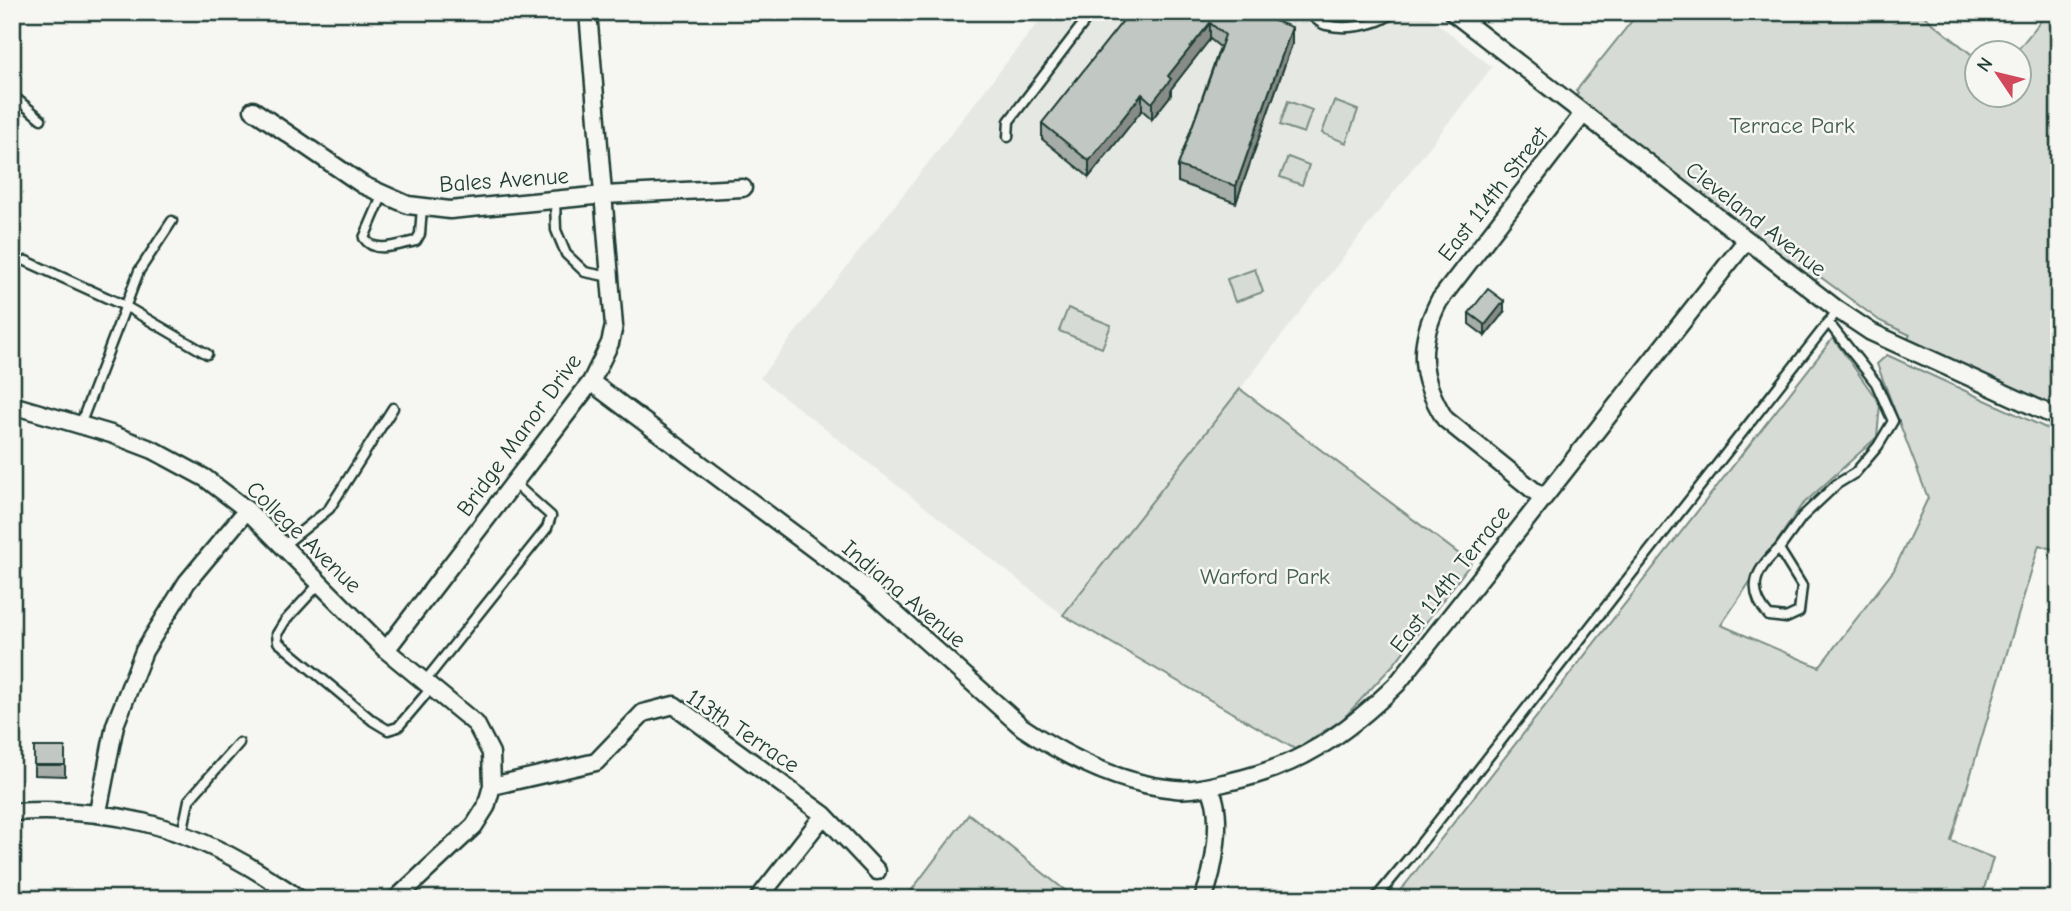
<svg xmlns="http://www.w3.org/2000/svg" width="2071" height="911" viewBox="0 0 2071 911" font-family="'Comic Neue',sans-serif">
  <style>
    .built { fill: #e6e8e4 }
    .green { fill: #d6dbd6; stroke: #7a8c85; stroke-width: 2 }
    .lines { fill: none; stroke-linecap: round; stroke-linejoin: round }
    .service-casing { stroke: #1f3d34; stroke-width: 13 }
    .minor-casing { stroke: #1f3d34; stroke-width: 21 }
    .service { stroke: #f6f6f2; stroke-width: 8 }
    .minor { stroke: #f6f6f2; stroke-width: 16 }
    .wall { fill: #a6aca8; stroke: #1f3d34; stroke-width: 2 }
    .shaded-wall { fill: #878c88; stroke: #1f3d34; stroke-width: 2 }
    .building { fill: #c1c8c3; stroke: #1f3d34; stroke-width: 2 }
    .labels { text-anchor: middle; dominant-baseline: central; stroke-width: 5; stroke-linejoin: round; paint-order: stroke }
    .park-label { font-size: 23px; fill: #445d54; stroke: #f6f6f2 }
    .street-label { font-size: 23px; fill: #1f3d34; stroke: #f6f6f2 }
  </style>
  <rect width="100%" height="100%" fill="#f6f6f2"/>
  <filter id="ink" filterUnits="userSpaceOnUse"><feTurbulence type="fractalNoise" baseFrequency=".0143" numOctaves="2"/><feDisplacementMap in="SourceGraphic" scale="14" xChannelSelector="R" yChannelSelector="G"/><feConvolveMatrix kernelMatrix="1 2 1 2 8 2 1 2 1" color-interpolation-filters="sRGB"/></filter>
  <g filter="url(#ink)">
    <path class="built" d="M1046 12H1423L1492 67 1063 615 760 378Z"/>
    <path class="green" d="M1639 12H1919L1976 58V94H2018V52H2016L2048 12H2059V411L1906 341 1910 335 1880 321 1819 276 1813 284 1574 99 1578 93 1576 91Z
      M1288 101 1312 110 1304 133 1280 125Z
      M1334 101 1358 110 1346 143 1322 133Z
      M1288 157 1309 165 1302 185 1280 177Z
      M1255 269 1263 292 1235 302 1227 279Z
      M1068 308 1111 325 1102 348 1059 331Z
      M1833 338 1880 404 1877 437 1801 506 1721 625 1819 667 1894 570 1928 498 1877 364 1887 355 2059 434V551L2039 545 1951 841 1993 858 1981 899H1394Z
      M1240 389 1471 563 1394 664 1342 720 1295 749 1063 615Z
      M969 814 1076 899H905Z"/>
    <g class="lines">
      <defs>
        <path id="service" d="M1308 12C1313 17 1320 24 1326 25 1345 30 1379 26 1393 12
          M12 95 41 119
          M1008 137 1009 121 1092 12
          M383 194 364 238C375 255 399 244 416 241L420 234 422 207
          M555 200 556 230 566 254 585 272 610 277
          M26 261 125 306 207 354
          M80 425 139 271 172 221
          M283 546 329 509 393 408
          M1779 549C1755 570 1746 590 1769 616L1786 618 1799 612 1802 586 1779 549 1802 517 1837 484 1855 473 1878 446 1893 421 1876 383 1828 322
          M320 583 285 621 277 634 278 642 373 721 388 730 398 727 432 687
          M425 681 547 528 551 516 514 483
          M182 834 189 800 239 743
          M1375 899 1414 852 1838 310"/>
        <path id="minor" d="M1452 12 1838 310 1871 332 2059 418
          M253 110 363 185 408 205 450 210 604 195 743 188
          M591 382 870 591 1022 727C1068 758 1120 784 1175 789 1192 791 1211 786 1228 782 1299 767 1346 734 1397 684L1746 241
          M12 405 111 434 153 450 205 478 247 510 386 650 476 724 491 753 492 786 486 807 474 826 396 899
          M1543 498 1445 419C1419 378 1417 344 1439 301L1583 114
          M386 650 591 382 610 343 614 326 588 12
          M492 786 596 762 643 713 674 705 824 815 877 871
          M12 812C106 806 183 824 263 875 275 883 288 890 299 899
          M98 812 115 725 144 651 187 582 247 510
          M758 899 824 815
          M1203 899C1214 871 1225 813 1209 787"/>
      </defs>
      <use href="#service" class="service-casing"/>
      <use href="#minor" class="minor-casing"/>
      <use href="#service" class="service"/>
      <use href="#minor" class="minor"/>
    </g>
    <path class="wall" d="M619 12H668V15L620 20Z
      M1130 12H1263L1292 44 1236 203 1178 182V166L1220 47 1210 39 1171 89V95L1152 119 1142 110 1089 177 1042 139V123Z
      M1504 312 1485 336 1469 324V313Z
      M34 747H65V776L34 775Z"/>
    <path class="shaded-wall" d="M1210 23V39L1171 89V95L1152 119V103L1168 76Z
      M1292 27V44L1236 203V186Z
      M1142 94V110L1089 177V161Z
      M1504 301V312L1485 336V325Z"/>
    <path class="building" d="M1130 12H1262L1272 20 1292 27 1236 186 1178 166 1225 35 1210 23 1168 76 1171 79 1152 103 1142 94 1089 161 1042 123Z
      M1488 289 1504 301 1485 325 1469 313Z
      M34 747H65V765H34Z"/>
  </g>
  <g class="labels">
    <g class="park-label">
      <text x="1792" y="125">Terrace Park</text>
      <text x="1265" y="576">Warford Park</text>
    </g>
    <g class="street-label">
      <text transform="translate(504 180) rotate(-4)">Bales Avenue</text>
      <text transform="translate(1493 194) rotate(-52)">East 114th Street</text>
      <text transform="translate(1756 219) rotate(38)">Cleveland Avenue</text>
      <text transform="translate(519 435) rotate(-54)">Bridge Manor Drive</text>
      <text transform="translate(304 537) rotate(44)">College Avenue</text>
      <text transform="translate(1450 579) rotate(-52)">East 114th Terrace</text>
      <text transform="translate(904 594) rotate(40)">Indiana Avenue</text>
      <text transform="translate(743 731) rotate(34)">113th Terrace</text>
    </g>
  </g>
  <rect width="2071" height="911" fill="none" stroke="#f6f6f2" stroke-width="42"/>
  <rect x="21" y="21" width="2029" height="869" fill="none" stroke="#1f3d34" stroke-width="2.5" filter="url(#ink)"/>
  <g transform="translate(1998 74) rotate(305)"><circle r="33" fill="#f6f6f2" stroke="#a0aca6" stroke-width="2"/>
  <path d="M0-5L12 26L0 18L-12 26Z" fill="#d1495b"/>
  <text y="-10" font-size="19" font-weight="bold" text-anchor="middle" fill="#1f3d34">N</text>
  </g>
</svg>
